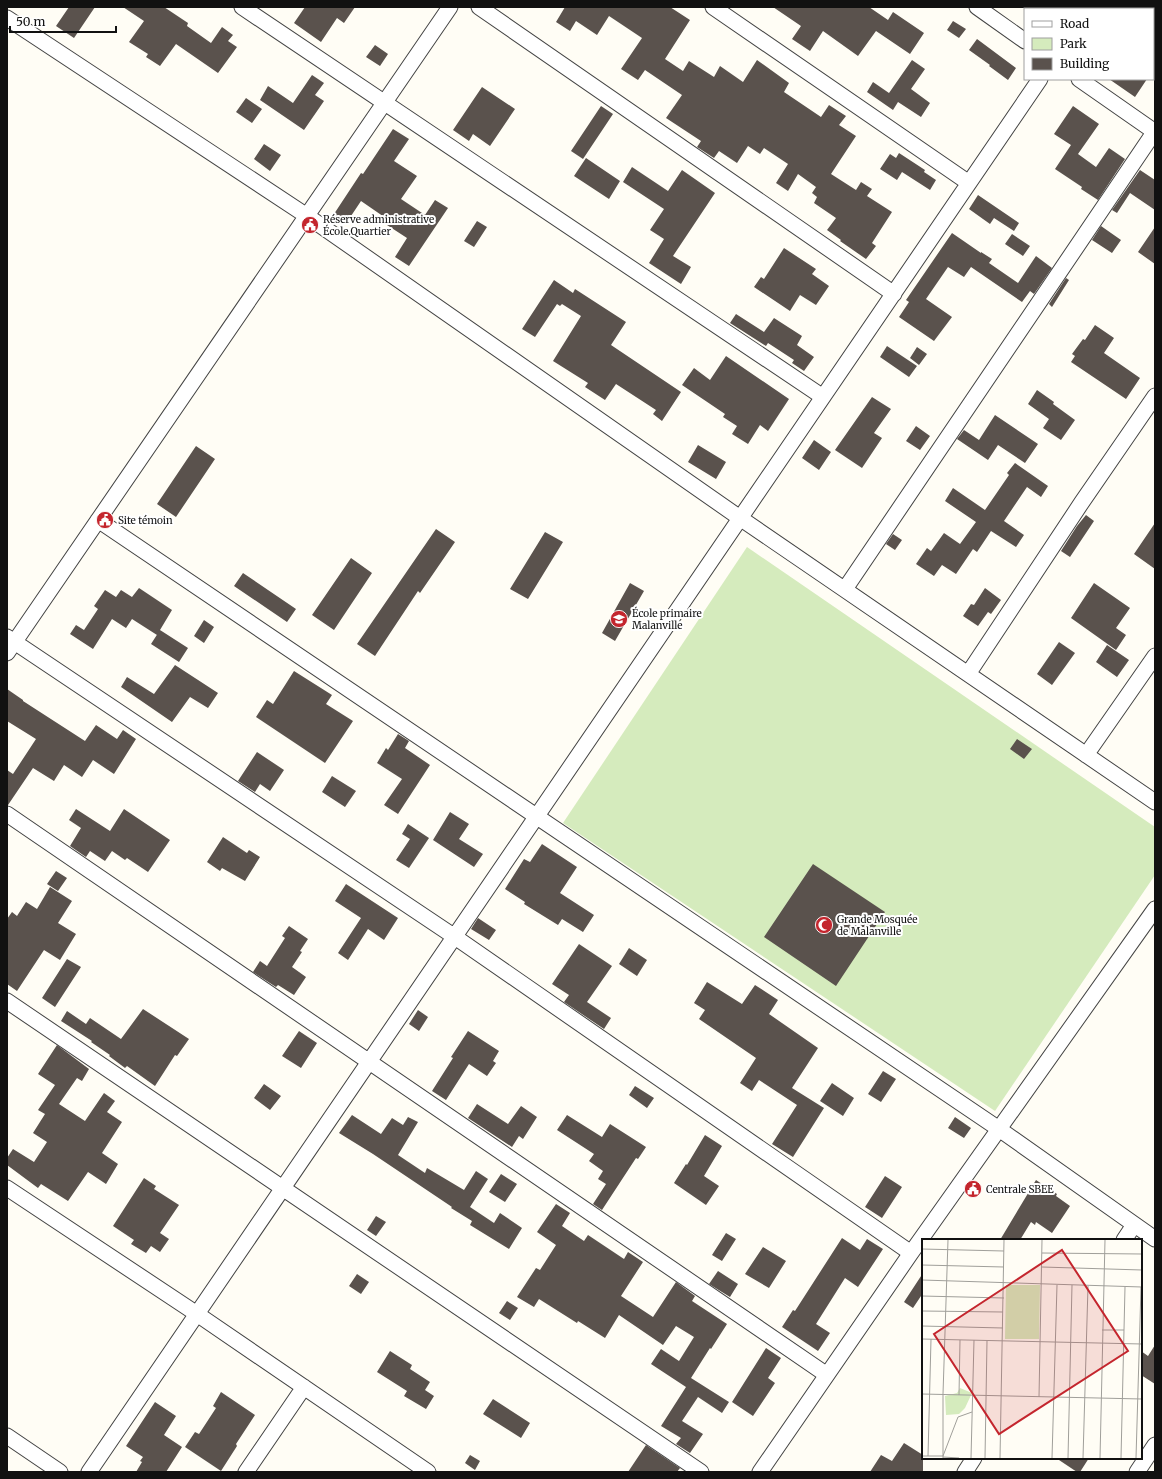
<svg xmlns="http://www.w3.org/2000/svg" width="1162" height="1479" viewBox="0 0 1162 1479" font-family="Merriweather,serif">
  <style>
    .green { fill: #d5ebbd }
    .building { fill: #5a524d }
    .lines { fill: none; stroke-linecap: round; stroke-linejoin: round }
    .minor-casing { stroke: #444; stroke-width: 17 }
    .minor { stroke: #fff; stroke-width: 15 }
    .labels { text-anchor: middle; dominant-baseline: central; stroke-width: 4; stroke-linejoin: round; paint-order: stroke }
    .poi-label { font-size: 10px; fill: #111; stroke: #fff; text-anchor: start }
    .inset-road { fill: none; stroke: #a09f9a; stroke-width: 1 }
    .view { fill: #c4262e; fill-opacity: 0.15; stroke: #c4262e; stroke-width: 2 }
    .inset-edge { fill: none; stroke: #111; stroke-width: 2 }
  </style>
  <rect width="100%" height="100%" fill="#fffdf5"/>
  <path class="green" d="M747 547 1155 827V875L995 1111 563 823Z"/>
  <path class="building" d="M69 7H95L74 38 56 26Z
    M123 7H164L188 23 187 26 211 43 222 27 233 35 228 41 237 47 218 73 176 44 160 66 146 57 148 54 129 42 144 21Z
    M305 7H355L344 23 337 18 321 42 294 23Z
    M565 7H670L690 20 665 59 683 71 689 61 714 77 720 66 743 82 757 60 789 83 784 92 821 117 829 105 846 116 839 125 856 136 831 174 856 190 861 182 872 189 867 196 892 212 872 243 876 246 866 259 840 241 841 240 827 230 836 218 814 203 817 197 812 193 816 187 798 174 788 191 776 183 788 164 764 148 760 154 748 146 737 163 719 151 714 158 697 147 701 141 666 118 682 95 645 70 638 80 621 69 642 38 609 16 597 35 576 21 570 31 556 22Z
    M773 7H869L888 20 893 12 924 33 910 54 876 31 858 56 823 31 810 51 792 39 801 26Z
    M953 21 966 29 959 38 947 30Z
    M977 39 1016 68 1008 80 989 66 990 65 969 50Z
    M375 45 388 54 380 66 366 57Z
    M912 60 925 69 911 89 930 103 921 117 898 102 893 110 867 92 873 82 889 93Z
    M312 75 324 83 315 95 324 101 304 130 260 100 268 86 293 103Z
    M1109 79H1147L1135 97Z
    M482 87 515 109 490 146 473 134 469 141 453 130Z
    M246 98 262 109 252 123 236 112Z
    M601 106 613 114 583 159 571 151Z
    M1073 106 1099 124 1078 154 1096 167 1109 148 1125 159 1098 200 1081 189 1082 187 1055 169 1071 145 1054 134Z
    M393 129 409 139 394 161 417 176 401 199 425 215 435 200 448 208 409 266 395 257 407 238 387 225 390 221 361 201 347 222 334 214 361 173 363 174Z
    M264 144 281 155 270 171 254 159Z
    M899 153 925 170 924 172 936 180 930 190 902 172 897 180 880 169 890 154 896 158Z
    M586 158 620 181 609 199 574 176Z
    M632 167 668 191 682 170 715 193 673 256 691 267 681 284 649 263 664 239 650 230 664 209 623 182Z
    M1140 170 1155 180V210L1130 193 1117 213 1112 210Z
    M978 195 1019 223 1014 231 994 218 990 224 969 209Z
    M477 221 487 227 474 247 464 241Z
    M1101 226 1121 240 1112 253 1092 240Z
    M1155 227V264L1138 252Z
    M952 233 981 253V252L992 259 989 263 1018 283 1036 256 1052 268 1034 294 1030 291 1022 302 971 267 964 277 948 267 926 299 952 317 934 341 899 317 909 302 906 300Z
    M1012 234 1030 246 1023 256 1005 244Z
    M784 248 816 269 812 274 829 286 816 305 800 295 790 311 754 287 761 277 764 279Z
    M1066 278 1069 280 1052 307 1049 304Z
    M554 280 573 293 575 289 626 322 611 345 681 392 662 421 653 414 656 410 616 384 605 400 585 387 588 383 553 361 581 316 562 304 560 306 557 304 535 337 522 329Z
    M736 314 764 332 774 318 802 336 797 345 814 357 804 371 792 363 794 360 768 343 766 346 730 323Z
    M1095 325 1114 338 1104 353 1140 378 1126 399 1071 362 1075 356 1072 354 1083 339 1085 340Z
    M887 346 917 366 909 377 880 357Z
    M917 347 927 354 919 365 910 358Z
    M726 356 789 399 768 431 760 425 748 444 732 434 737 426 723 417 725 414 682 385 694 368 710 380Z
    M1037 390 1054 402 1053 404 1075 420 1061 440 1043 428 1049 419 1028 404Z
    M872 397 891 409 874 433 882 438 862 468 835 450Z
    M995 415 1038 444 1025 463 998 445 988 460 957 439 964 430 979 440Z
    M916 426 930 436 920 450 906 441Z
    M814 440 831 452 819 470 802 458Z
    M698 445 726 462 716 479 688 462Z
    M196 446 215 459 176 517 157 504Z
    M1015 463 1048 486 1041 497 1027 487 1004 521 1024 535 1016 547 991 531 977 552 973 549 956 574 942 565 934 576 916 564 927 548 931 551 944 533 960 544 976 522 945 501 953 488 985 510 1009 475 1007 473Z
    M1086 515 1094 521 1070 557 1061 551 1077 526Z
    M1155 523V569L1134 554Z
    M436 529 455 542 420 593 418 591 375 656 357 644Z
    M545 532 563 542 528 599 510 589Z
    M893 534 902 540 895 550 886 544Z
    M351 558 372 573 334 630 312 615Z
    M243 573 296 609 287 622 234 586Z
    M630 583 644 591 615 641 602 633Z
    M1094 583 1130 608 1116 628 1126 635 1116 650 1071 618Z
    M139 588 172 610 157 635 132 619 126 628 112 619 93 649 70 634 76 625 84 630 98 609 94 606 105 590 116 597 121 590 132 597Z
    M985 588 1001 600 991 614 988 612 978 626 963 616 971 604 974 605Z
    M204 620 214 627 204 643 194 636Z
    M160 630 188 648 179 662 151 644Z
    M1059 642 1075 653 1052 685 1037 674Z
    M1107 645 1129 660 1117 677 1096 662Z
    M175 665 218 693 208 708 190 697 172 722 121 687 127 677 154 694Z
    M294 671 332 695 326 704 353 721 325 763 256 717 267 700 273 704Z
    M7 689 23 700V701L85 741 96 725 117 739 123 730 136 739 114 774 93 760 82 777 64 765 54 781 33 768 8 805H7V770L13 774 36 739 7 721Z
    M398 734 409 741 405 748 430 765 398 814 384 805 402 779 377 763 386 748 388 750Z
    M1017 739 1032 749 1024 759 1010 749Z
    M257 752 284 770 270 791 260 784 255 792 238 781Z
    M332 776 356 791 345 807 322 792Z
    M76 809 110 831 124 809 170 840 148 872 127 858 125 860 112 851 105 861 90 851 86 857 70 846 81 828 69 820Z
    M450 812 469 824 459 839 483 854 474 867 433 840Z
    M408 824 429 838 409 868 396 860 410 839 402 834Z
    M223 837 247 853 249 850 260 857 245 881 222 868 220 871 207 862Z
    M542 844 577 867 560 893 594 915 583 932 562 919 558 925 524 904 525 902 505 889 524 859 530 862Z
    M813 864 885 912 836 986 764 937Z
    M56 871 67 878 58 891 47 884Z
    M346 884 398 918 384 940 368 929 348 960 338 953 361 918 335 901Z
    M50 887 72 901 58 923 76 934 60 960 44 950 17 991 7 984V919L12 912 17 916 26 902 37 909Z
    M478 918 496 930 489 940 471 929Z
    M289 926 308 939 300 951 302 952 292 967 306 977 294 995 278 985 276 987 253 972 260 961 267 966 285 938 282 936Z
    M579 944 612 966 587 1002 611 1018 604 1029 564 1002 569 995 552 984Z
    M629 948 647 960 637 976 619 964Z
    M67 959 81 967 55 1007 42 998Z
    M707 982 742 1004 755 985 778 1000 769 1014 818 1048 792 1088 824 1108 793 1157 772 1144 797 1105 759 1080 752 1091 740 1083 756 1058 699 1019 705 1010 694 1003Z
    M143 1009 189 1039 177 1056 175 1055 155 1086 127 1066 125 1068 109 1056 110 1055 91 1042 92 1041 61 1021 67 1011 86 1024 90 1018 121 1039Z
    M418 1010 428 1017 419 1031 409 1024Z
    M299 1031 317 1043 301 1068 282 1056Z
    M468 1031 499 1051 493 1061 496 1063 487 1076 469 1064 446 1100 432 1091 453 1058 451 1057Z
    M57 1045 89 1069 82 1081 77 1078 59 1104 85 1121 104 1093 115 1101 107 1112 122 1122 102 1153 118 1164 106 1184 88 1172 68 1201 41 1184 38 1188 7 1165V1158L13 1149 34 1162 47 1142 33 1133 45 1114 38 1110 55 1085 38 1074Z
    M883 1071 896 1079 881 1102 868 1094Z
    M832 1083 854 1098 843 1116 820 1101Z
    M264 1084 281 1096 270 1110 254 1098Z
    M635 1086 654 1098 647 1108 629 1095Z
    M477 1104 508 1124 521 1106 537 1117 523 1139 519 1136 512 1147 468 1118Z
    M352 1115 381 1134 392 1118 403 1125 408 1117 418 1122 398 1155 425 1173 427 1168 464 1190 476 1171 488 1179 470 1207 494 1223 500 1213 522 1228 509 1249 470 1225 472 1221 451 1208 452 1207 373 1154 339 1133Z
    M567 1115 602 1137 610 1124 646 1147 638 1159 636 1158 602 1210 593 1204 606 1184 598 1179 603 1171 589 1161 594 1154 557 1130Z
    M955 1117 971 1128 964 1138 948 1128Z
    M705 1135 722 1146 704 1176 719 1186 706 1205 674 1183 686 1164 687 1165Z
    M501 1174 517 1184 505 1202 489 1192Z
    M885 1176 902 1187 882 1218 865 1207Z
    M144 1178 156 1186 154 1189 179 1205 160 1233 169 1239 160 1252 151 1246 146 1253 131 1244 134 1240 113 1226Z
    M1036 1180 1057 1194 1056 1196 1070 1206 1052 1233 1036 1222 1035 1225 1031 1222 1020 1240H1000Z
    M556 1204 570 1213 562 1226 584 1241 588 1235 624 1259 628 1252 643 1262 621 1296 653 1317 676 1282 695 1296 692 1301 727 1324 711 1349 710 1348 691 1378 729 1402 722 1413 698 1397 682 1421 703 1434 690 1453 676 1444 681 1438 661 1426 686 1387 651 1364 661 1349 679 1361 694 1337 676 1326 663 1345 619 1315 605 1338 578 1321 577 1323 539 1299 534 1307 517 1297 536 1268 540 1270 556 1245 537 1232Z
    M376 1216 386 1222 376 1236 367 1230Z
    M726 1233 736 1239 722 1261 712 1255Z
    M842 1238 860 1250 867 1239 883 1249 858 1287 845 1278 816 1324 830 1333 818 1351 782 1327 793 1310 795 1311Z
    M763 1247 786 1261 769 1288 745 1274Z
    M718 1271 738 1284 730 1297 709 1284Z
    M923 1273V1293L913 1308 904 1302Z
    M357 1274 369 1282 361 1294 349 1286Z
    M507 1301 518 1308 510 1320 499 1313Z
    M1155 1345V1384L1141 1375V1351L1148 1356Z
    M766 1348 781 1358 768 1378 775 1383 753 1416 732 1402Z
    M390 1351 412 1365 410 1369 430 1382 425 1390 434 1396 426 1409 404 1396 407 1391 377 1372Z
    M221 1392 255 1415 236 1444 237 1446 221 1471 185 1447 195 1432 199 1434 216 1408 213 1406Z
    M493 1399 530 1423 521 1438 483 1414Z
    M155 1402 176 1416 164 1435 182 1447 166 1472H136L142 1462 140 1461 143 1457 126 1446Z
    M904 1443 923 1455V1472H870L881 1455 892 1461Z
    M646 1445 680 1468 677 1472H628Z
    M470 1455 480 1461 475 1470 465 1463Z
    M1056 1458H1089L1080 1472H1077Z"/>
  <g class="lines">
    <defs>
      <path id="minor" d="M242 7 823 397
        M479 7 894 294
        M713 7 969 183
        M977 7 1025 41
        M1088 9 1089 7
        M7 18 307 216 740 518 1155 802
        M1079 79 1155 132
        M98 520 999 1129 1155 1239
        M845 589 1155 131
        M7 637 455 937 911 1253
        M7 653 450 7
        M968 674 1082 502 1155 396
        M1086 755 1155 656
        M7 814 827 1375
        M7 1001 701 1472
        M7 1188 197 1314 428 1472
        M1124 1240 1134 1225
        M7 1436 60 1472
        M89 1472 1040 79
        M246 1472 304 1387
        M760 1472 911 1253 1155 909
        M965 1472 974 1458
        M1137 1472 1155 1445"/>
    </defs>
    <use href="#minor" class="minor-casing"/>
    <use href="#minor" class="minor"/>
  </g>
  <defs>
    <symbol id="civic-disc" viewBox="-11 -11 22 22"><circle r="9.5" fill="#c4262e" stroke="#fff"/><path d="M-.6-6.5H3V-4.5H.6V-3L4-1V1h2V6H-6V1h2V-1L-.6-3ZM-1.2 2.5V6h2.4V2.5Z" fill="#fff"/></symbol>
    <symbol id="school-disc" viewBox="-11 -11 22 22"><circle r="9.5" fill="#c4262e" stroke="#fff"/><path d="M0-5L7-2L0 1L-7-2ZM-4 1L0 2.5L4 1V4Q0 6-4 4Z" fill="#fff"/></symbol>
    <symbol id="mosque-disc" viewBox="-11 -11 22 22"><circle r="9.5" fill="#c4262e" stroke="#fff"/><path d="M3.5-4.9A6 6 0 1 0 3.5 4.9A5 5 0 1 1 3.5-4.9Z" fill="#fff"/></symbol>
  </defs>
  <g fill-rule="evenodd">
    <use href="#civic-disc" x="300" y="215" width="20" height="20"/>
    <use href="#civic-disc" x="95" y="510" width="20" height="20"/>
    <use href="#school-disc" x="609" y="609" width="20" height="20"/>
    <use href="#mosque-disc" x="814" y="915" width="20" height="20"/>
    <use href="#civic-disc" x="963" y="1179" width="20" height="20"/>
  </g>
  <g class="labels">
    <g class="poi-label">
      <text x="323" y="219">Réserve administrative<tspan x="323" dy="12">École.Quartier</tspan></text>
      <text x="118" y="520">Site témoin</text>
      <text x="632" y="613">École primaire<tspan x="632" dy="12">Malanville</tspan></text>
      <text x="837" y="919">Grande Mosquée<tspan x="837" dy="12">de Malanville</tspan></text>
      <text x="986" y="1189">Centrale SBEE</text>
    </g>
  </g>
  <g transform="translate(922 1239)">
    <rect width="220" height="220" fill="#fffdf5"/>
    <path d="M84 46H118L117 100H83ZM38 149 50 154 43 169 37 175 24 176 23 157 35 154Z" fill="#d5ebbd"/>
    <path class="inset-road" d="M0 10 82 12M120 14 220 15M0 26 82 28M120 28 220 31M0 41 220 48M0 57 82 59M0 72 81 73M0 87 81 89M180 91H202M0 100 220 105M0 155 220 160M37 156 38 101M117 158 120 1M0 217H21L36 178 50 173M6 217 9 100M21 218 37 219M21 219V155L26 1M49 219 52 101M63 219 65 102M78 219 82 1M130 219 135 46M146 219 150 46M161 219 166 47M178 219 183 1M199 219 203 48M214 219 219 48"/>
    <path class="view" d="M140 11 206 112 77 195 12 95Z"/>
    <rect width="220" height="220" class="inset-edge"/>
  </g>
  <rect width="1162" height="1479" fill="none" stroke="#111111" stroke-width="16"/>
  <rect x="1024" y="8" width="130" height="72" fill="#ffffff" stroke="#a0a0a0"/>
  <rect x="1032" y="21" width="20" height="6" fill="#ffffff" stroke="#a0a0a0"/>
  <text x="1060" y="28" font-size="12" fill="#111111">Road</text>
  <rect x="1032" y="38" width="20" height="12" fill="#d5ebbd" stroke="#a0a0a0"/>
  <text x="1060" y="48" font-size="12" fill="#111111">Park</text>
  <rect x="1032" y="58" width="20" height="12" fill="#5a524d" stroke="#a0a0a0"/>
  <text x="1060" y="68" font-size="12" fill="#111111">Building</text>
  <path d="M10 26v6h106v-6" fill="none" stroke="#111111" stroke-width="2"/>
  <text x="16" y="26" font-size="12" fill="#111111" stroke="#ffffff" stroke-width="3" paint-order="stroke">50 m</text>
</svg>
